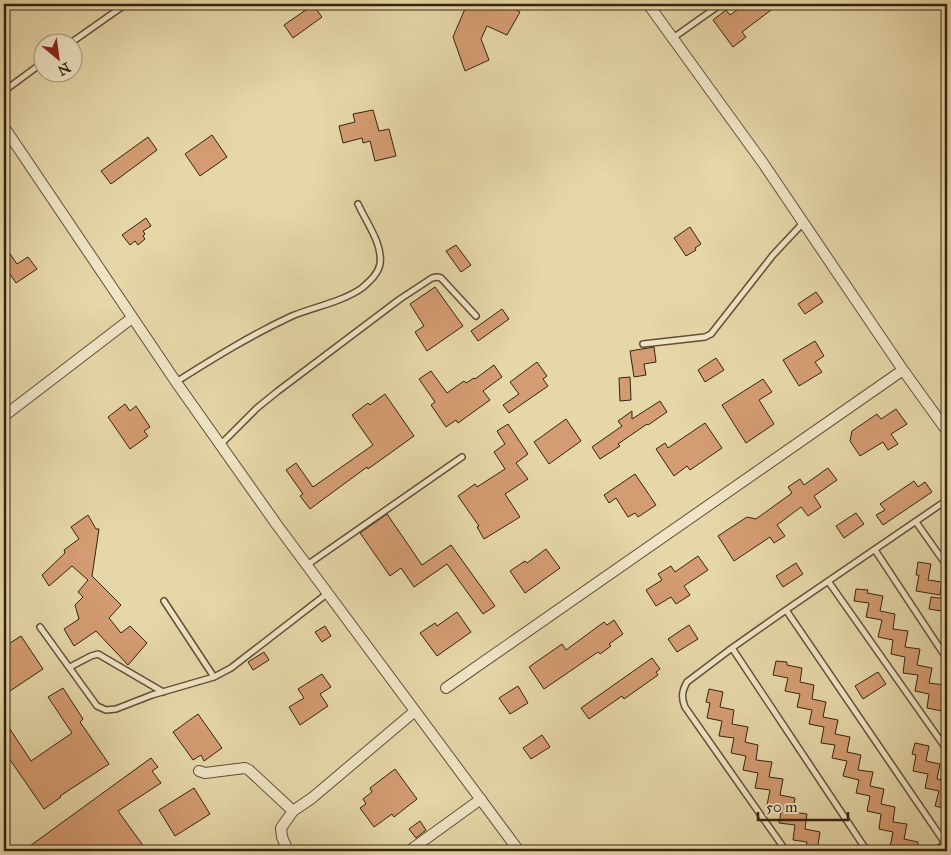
<svg xmlns="http://www.w3.org/2000/svg" width="951" height="855" viewBox="0 0 951 855" font-family="'IM FELL Great Primer',serif">
  <style>
    .building { fill: #d49c72; stroke: #362210 }
    .lines { fill: none; stroke-linecap: round; stroke-linejoin: round }
    .lane-casing { stroke: #624f36; stroke-width: 8 }
    .street-casing { stroke: #624f36; stroke-width: 12 }
    .lane { stroke: #efe5c6; stroke-width: 5 }
    .street { stroke: #efe5c6; stroke-width: 10 }
  </style>
  <rect width="100%" height="100%" fill="#e6d7a8"/>
  <filter id="stains"><feTurbulence type="fractalNoise" baseFrequency=".004" numOctaves="4"/><feColorMatrix values="0 0 0 0 .2 0 0 0 0 .09 0 0 0 0 .02 0 0 0 .5 -.17"/></filter>
  <radialGradient id="worn" r=".72"><stop offset=".6" stop-color="#630" stop-opacity="0"/><stop offset="1" stop-color="#630" stop-opacity=".3"/></radialGradient>
  <path class="building" d="M467 4H506L520 12 507 35 487 26 481 39 489 60 465 71 453 37Z
    M745 4H779L742 32 746 37 733 47 713 20 726 10 730 15Z
    M313 5 322 17 293 38 284 25Z
    M373 110 379 131 389 129 396 156 375 161 370 141 363 143 362 138 343 143 339 126 355 122 353 114Z
    M212 135 227 157 200 176 185 154Z
    M148 137 157 150 111 184 101 171Z
    M146 218 151 226 143 231 145 234 143 236 145 239 138 245 135 241 130 245 122 235Z
    M690 227 701 244 695 248 696 250 686 256 674 238Z
    M4 245 17 264 28 257 37 269 16 283 4 265Z
    M456 245 471 265 461 272 446 251Z
    M435 287 463 326 427 351 415 332 424 326 410 304Z
    M816 292 823 302 805 314 798 304Z
    M502 309 509 319 478 341 471 331Z
    M815 341 824 356 815 362 822 372 799 386 783 360Z
    M654 347 656 362 644 364 646 375 634 377 630 351Z
    M716 358 724 370 705 382 698 370Z
    M537 362 547 376 543 379 548 386 509 413 503 405 519 394 510 382Z
    M494 365 502 377 483 391 490 400 458 423 456 420 446 427 431 405 435 402 419 379 431 371 447 393 464 381 466 383 474 378 475 379Z
    M630 377 631 400 620 401 619 378Z
    M763 379 772 392 759 400 774 424 746 443 722 405Z
    M385 394 414 436 368 469 367 467 310 509 300 496 303 494 286 470 296 463 313 487 373 445 352 415 368 403 370 405Z
    M660 401 667 412 648 425 647 424 618 444 620 446 600 459 592 447 622 426 618 421 632 411V419Z
    M125 404 130 411 136 406 150 427 144 431 148 436 130 449 108 417Z
    M896 409 907 424 891 434 898 444 888 450 883 442 860 456 850 441 852 431 877 414 881 419Z
    M566 419 581 441 549 464 534 442Z
    M705 423 722 448 690 470 687 466 674 476 656 449 665 443 668 448Z
    M508 424 528 454 516 463 528 479 505 494 520 517 484 539 477 527 479 526 458 496 475 484 477 487 505 469 494 452 505 444 497 431Z
    M828 468 837 480 814 496 821 507 808 516 801 507 777 525 785 536 774 543 770 537 734 561 718 536 747 517 756 519 792 493 788 487 800 479 804 485Z
    M635 474 656 505 638 517 635 513 628 517 616 498 609 503 604 495Z
    M914 481 918 487 925 482 932 492 883 525 876 515 885 510 880 504Z
    M856 513 864 524 844 538 836 526Z
    M387 514 422 565 451 545 495 606 483 614 447 564 414 587 401 568 390 576 360 533Z
    M88 515 96 529H99L92 576 121 605 109 618 121 633 130 626 147 643 128 665 96 631 74 646 64 629 79 619 75 605 83 597 78 592 88 580 72 566 49 586 42 575 65 553 64 550 79 539 71 527Z
    M546 549 560 568 525 593 510 571 525 561 527 563Z
    M698 556 708 570 684 586 690 595 676 604 671 597 656 606 646 590 662 580 658 574 671 566 675 572Z
    M918 562 931 564 928 580 942 582 940 595 916 591 919 575H916Z
    M796 563 803 574 783 587 776 576Z
    M856 589 868 590 867 593 883 596 880 611 895 614 893 629 908 631 905 647 920 649 917 665 932 668 929 683 944 685 941 701 947 702V712L927 708 929 694 915 691 918 675 903 673 905 657 891 654 893 640 878 637 882 620 866 617 869 603 854 601Z
    M931 597 947 599V612L929 609Z
    M457 612 471 632 437 656 420 633 435 623 437 626Z
    M614 620 623 634 609 644 611 646 600 654 598 652 544 689 529 667 562 644 566 650 604 622 607 625Z
    M689 625 698 639 677 652 668 639Z
    M325 626 331 636 322 642 315 632Z
    M21 636 43 669 4 695V647Z
    M264 652 269 660 253 670 248 662Z
    M652 658 660 669 656 672 658 675 624 699 622 696 589 719 581 708Z
    M776 661 787 662V665L802 668 800 682 814 685 812 699 826 702 823 717 838 720 835 734 850 737 847 752 861 755 858 770 873 772 870 786 884 789 881 804 895 807 893 822 907 824 904 839 918 842 917 851H904L890 847 893 832 879 829 881 814 867 811 870 796 856 793 859 780 843 776 847 761 832 758 835 745 821 743 824 727 809 724 812 710 797 707 800 694 785 691 788 678 773 675Z
    M878 672 886 684 863 699 855 686Z
    M322 674 331 687 320 694 328 706 300 725 289 707 304 698 298 689Z
    M518 686 528 703 510 714 499 698Z
    M63 688 83 719 80 722 109 764 60 796 61 797 44 809 4 751V720L31 761 72 733 48 697Z
    M709 689 723 692 720 707 734 710 732 724 748 727 745 742 758 745 756 760 772 762 769 777 783 779 780 795 795 798 793 812 807 814 805 829 820 832 817 851H805L807 842 793 840 795 825 779 823 782 807 767 805 770 790 755 788 758 773 743 770 746 756 731 753 734 738 719 736 722 721 707 718 710 703 706 702Z
    M198 714 222 748 204 761 201 755 193 760 173 732Z
    M542 735 550 747 531 759 523 748Z
    M915 743 929 746 926 761 940 764 937 779 941 780 943 771 947 772V809L935 806 939 791 925 788 928 774 913 771 916 755 912 754Z
    M151 758 158 767 152 771 161 783 118 811 147 851H23Z
    M395 769 417 799 394 817 392 814 374 827 360 808 366 804 363 799 372 792 370 788Z
    M194 788 210 814 175 836 159 810Z
    M420 821 426 830 416 838 409 829Z"/>
  <g class="lines">
    <defs>
      <path id="lane" d="M673 38 721 4
        M72 42 126 4
        M4 91 42 63
        M643 344 705 337 711 334 773 255 803 223
        M176 382C214 358 251 335 292 316 314 307 342 302 362 288 370 281 378 274 380 264 383 244 366 222 358 204
        M221 444 257 408 278 391 400 299 432 278 437 277 441 278 476 316
        M916 522 947 566
        M875 550 947 659
        M307 565 462 457
        M828 581 947 750
        M164 601 214 677
        M786 610 945 843
        M40 627 97 706 106 710 116 709 152 695 214 677 231 668 328 593
        M732 648 867 851
        M70 667 91 656 98 654 163 692
        M786 851 685 707C681 697 682 691 687 682L732 648 786 610 947 500
        M936 851 947 841"/>
      <path id="street" d="M648 4 763 163 903 370 947 431
        M4 127 176 382 277 525 519 851
        M4 416 132 318
        M446 688 903 370
        M199 771 205 773 245 768 249 770 293 811
        M288 851 282 837 281 828 293 811 312 798 415 711
        M409 851 481 799"/>
    </defs>
    <use href="#lane" class="lane-casing"/>
    <use href="#street" class="street-casing"/>
    <use href="#lane" class="lane"/>
    <use href="#street" class="street"/>
  </g>
  <rect width="951" height="855" fill="none" stroke="#e6d7a8" stroke-width="20"/>
  <rect x="5" y="5" width="941" height="845" fill="none" stroke="#362210" stroke-width="2.5"/>
  <rect x="10" y="10" width="931" height="835" fill="none" stroke="#362210"/>
  <g transform="translate(58 58) rotate(151)"><circle r="24" fill="#efe5c6" stroke="#a5977d"/>
  <path d="M0-4L9 19L0 12L-9 19Z" fill="#8f2418"/>
  <text y="-8" font-size="14" font-weight="bold" text-anchor="middle" fill="#362210">N</text>
  </g>
  <path d="M758 812v8h90v-8" fill="none" stroke="#362210" stroke-width="2.5"/>
  <text x="766" y="812" font-size="15" fill="#362210" stroke="#efe5c6" stroke-width="4" paint-order="stroke">50 m</text>
  <rect width="100%" height="100%" filter="url(#stains)"/>
  <rect width="100%" height="100%" fill="url(#worn)"/>
</svg>
